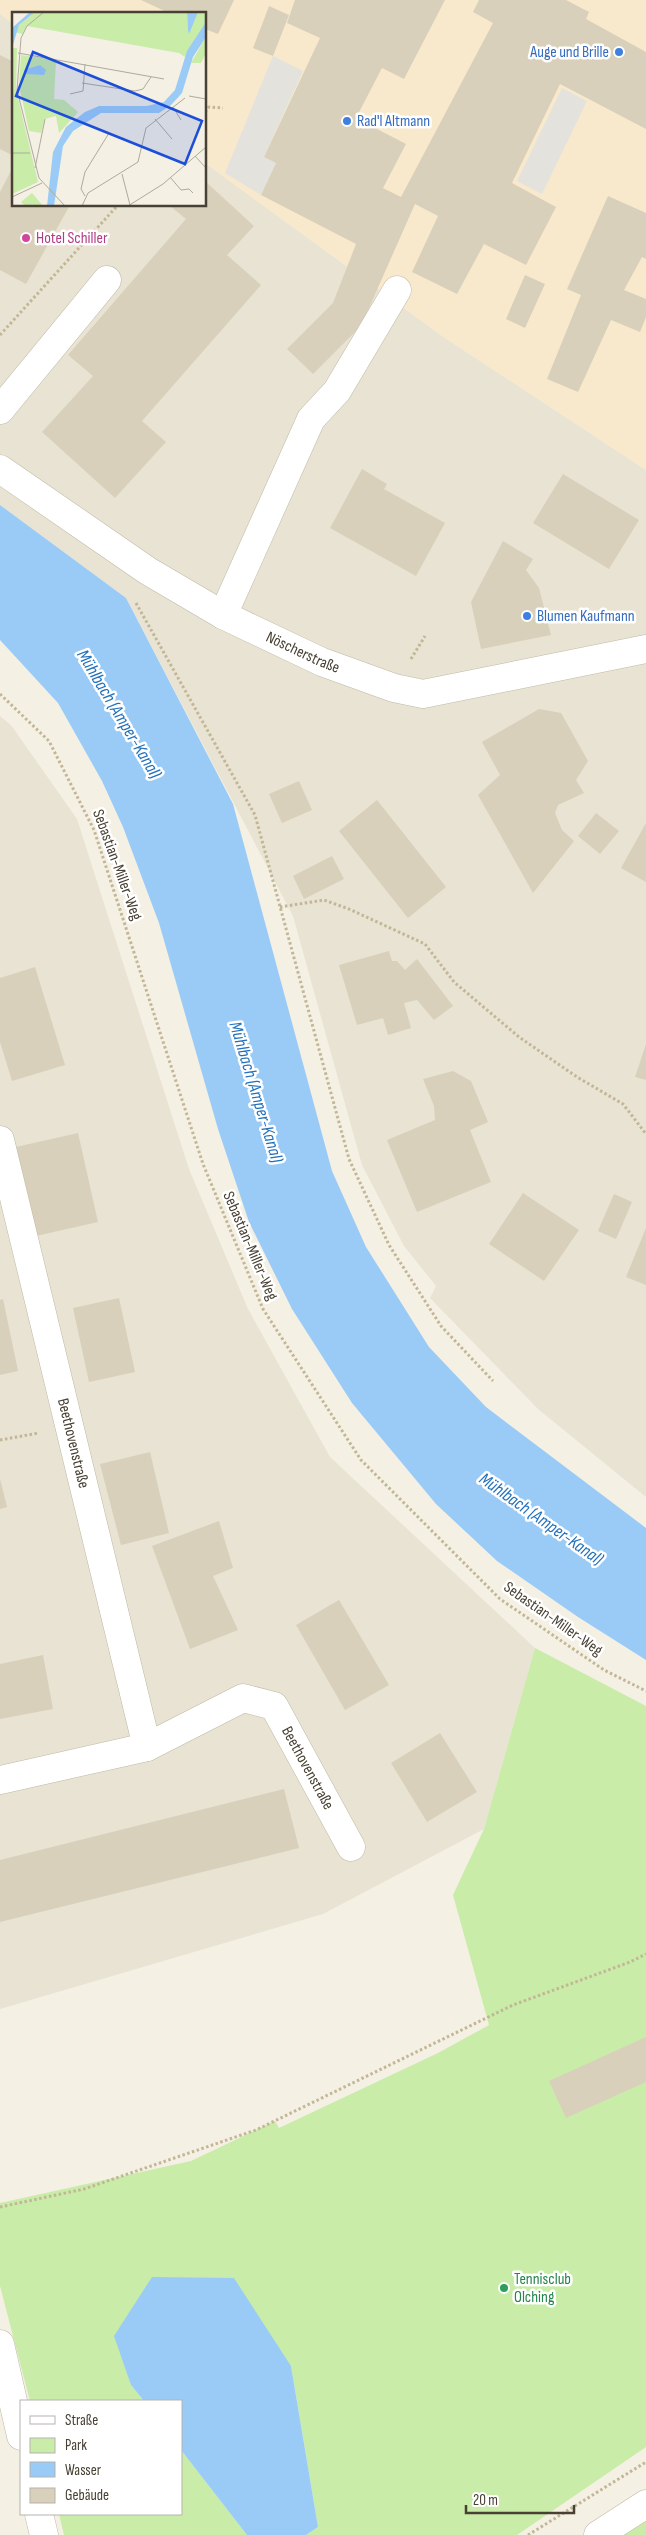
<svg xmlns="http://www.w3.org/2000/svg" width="646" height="2535" viewBox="0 0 646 2535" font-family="'Sofia Sans Condensed',sans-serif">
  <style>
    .residential { fill: #e8e3d2 }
    .commercial { fill: #f8e9cd }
    .green { fill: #c9eca9 }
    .parking { fill: #e4e2dd }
    .water { fill: #9acbf7 }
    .building { fill: #d9d0bb }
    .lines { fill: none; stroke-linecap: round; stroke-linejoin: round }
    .minor-casing { stroke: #c0b9a6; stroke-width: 29 }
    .path { stroke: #c3b696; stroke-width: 3; stroke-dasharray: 2.5 2.5; stroke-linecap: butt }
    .minor { stroke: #fff; stroke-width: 28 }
    .shop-dot { fill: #3f7fe0; stroke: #fff; stroke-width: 2 }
    .hotel-dot { fill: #d1479c; stroke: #fff; stroke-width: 2 }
    .leisure-dot { fill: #2e9e5b; stroke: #fff; stroke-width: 2 }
    .labels { text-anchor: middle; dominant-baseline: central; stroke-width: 5; stroke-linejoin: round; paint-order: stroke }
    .shop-label { font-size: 16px; fill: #366cbe; stroke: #fff; text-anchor: start }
    .hotel-label { font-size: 16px; fill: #b23c85; stroke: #fff; text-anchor: start }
    .street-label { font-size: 16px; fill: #474033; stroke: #fff }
    .leisure-label { font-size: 16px; fill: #27864d; stroke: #fff; text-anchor: start }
    .water-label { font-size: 18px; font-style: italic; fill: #2371bc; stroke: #fff }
    .inset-road { fill: none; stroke: #afaa9d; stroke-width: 1 }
    .view { fill: #1d4ed8; fill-opacity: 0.15; stroke: #1d4ed8; stroke-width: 2.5 }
    .inset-edge { fill: none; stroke: #474033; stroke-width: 2.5 }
  </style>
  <rect width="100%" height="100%" fill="#f4f0e4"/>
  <path class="residential" d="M0 14 14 24V205H205V163L445 338 646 470V1497L538 1409 430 1298 436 1286 404 1246 362 1165 293 916 126 598 0 505Z
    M0 716 11 725 77 819 189 1169 248 1309 330 1457 535 1648 484 1829 323 1914 0 2009Z"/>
  <path class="commercial" d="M0 0H646V470L445 338 205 163V14H14V24L0 14Z"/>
  <path class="green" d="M535 1648 646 1706V2447L517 2535H306L318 2527 291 2366 131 2385 144 2401H30L0 2286V2203L191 2161 275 2121 279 2128 438 2053 489 2025 453 1895 484 1829Z
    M181 2450 247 2535H64L59 2514H181Z
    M646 2518V2535H620Z"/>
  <path class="parking" d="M273 56 303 71 264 157 276 163 261 195 225 173Z
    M562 88 587 101 542 194 517 181Z"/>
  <path class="water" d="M0 505 126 598 233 804 332 1171 366 1247 429 1347 486 1407 646 1528V1660L578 1617 497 1561 436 1504 352 1403 292 1309 249 1222 218 1129 159 923 123 827 102 781 58 703 0 640Z
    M152 2277 234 2278 291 2366 318 2527 306 2535H247L181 2450V2401H144L131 2385 114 2336Z"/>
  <path class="building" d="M141 0H234L218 34 205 29V14H171Z
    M295 0H445L404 79 382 68 356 118 406 144 383 188 401 197 493 23 473 12 479 0H566L589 12 586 19 646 52V129L560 84 512 183 556 207 526 265 484 244 457 294 412 272 438 216 415 204 361 326 313 374 287 349 333 303 356 244 261 195 276 163 264 157 320 38 287 23Z
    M269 6 289 15 273 56 253 48Z
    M0 55 14 62V156L0 149Z
    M14 165V205H70L26 284 0 270V192Z
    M205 181 254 226 227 255 261 285 142 421 166 442 115 498 42 432 93 376 68 355 186 219 169 205H205Z
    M608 196 646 213V259L642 257 624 290 646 299V317L640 332 611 320 578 392 547 379 581 295 567 289Z
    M525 275 545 284 525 328 506 319Z
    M362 469 387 484 384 489 445 523 416 576 330 528Z
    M563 474 639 520 609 569 533 523Z
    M503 541 533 559 526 570 539 588 551 635 481 649 471 602Z
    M539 709 561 713 588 761 576 780 584 793 558 805 555 813 562 830 574 841 533 893 478 795 500 775 482 742Z
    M299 781 312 810 282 823 269 794Z
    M377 800 446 887 408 918 339 831Z
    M596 813 619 831 600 854 578 836Z
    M646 823V882L621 868Z
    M332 856 344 879 304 899 293 876Z
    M389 951 392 961H397L405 970 417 959 453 1006 434 1020 417 1000 404 1003 411 1028 388 1035 383 1018 357 1025 339 965Z
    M35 967 65 1065 12 1081 0 1042V978Z
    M646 1044V1080L635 1077Z
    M453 1071 471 1081 488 1122 470 1130 491 1182 417 1212 387 1140 435 1120 434 1106 423 1079Z
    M78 1133 98 1222 36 1236 16 1147Z
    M523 1193 579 1230 544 1281 489 1244Z
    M614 1194 632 1202 616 1239 598 1231Z
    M646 1228V1285L626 1277Z
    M119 1298 135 1372 89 1382 73 1308Z
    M3 1299 18 1371 0 1375V1300Z
    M150 1452 169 1533 121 1545 100 1464Z
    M0 1479 7 1507 0 1509Z
    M219 1521 233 1568 213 1576 238 1630 190 1649 152 1546Z
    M339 1600 389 1685 345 1710 296 1625Z
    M43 1655 53 1709 0 1719V1664Z
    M440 1733 477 1792 427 1822 391 1763Z
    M284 1789 299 1848 0 1922V1860Z
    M646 2037V2082L566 2118 549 2081Z"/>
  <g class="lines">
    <defs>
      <g id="minor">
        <path d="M0 410 107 280"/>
        <path id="s1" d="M0 469 148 571 223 615 322 662 394 688 423 694 646 649"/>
        <path d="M223 615 311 419 337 391 397 290"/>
        <path id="s2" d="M0 1140 147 1747"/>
        <path id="s3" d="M0 1780 147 1747 243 1698 274 1706 351 1847"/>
        <path d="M0 2344 21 2436"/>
        <path d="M39 2514 44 2535"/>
        <path d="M598 2535 646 2504"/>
      </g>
    </defs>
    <use href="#minor" class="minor-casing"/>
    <path class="path" d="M205 112 209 107 223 108
      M0 335 118 205
      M136 603 255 815 349 1159 389 1245 441 1326 493 1381
      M411 659 425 636
      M0 694 49 741 94 830 203 1164 263 1309 361 1460 500 1599 604 1670 646 1691
      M280 907 324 900 349 909 425 944 454 982 519 1037 577 1077 623 1104 646 1134
      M0 1440 39 1433
      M0 2207 84 2189 256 2130 513 2005 630 1962 646 1954
      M528 2535 646 2462"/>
    <use href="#minor" class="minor"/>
  </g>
  <g class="shop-dot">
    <circle cx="619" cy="52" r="5"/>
    <circle cx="347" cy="121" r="5"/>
    <circle cx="527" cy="616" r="5"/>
  </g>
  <circle class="hotel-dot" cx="26" cy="238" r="5"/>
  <circle class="leisure-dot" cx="504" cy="2288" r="5"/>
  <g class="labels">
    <g class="shop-label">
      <text x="609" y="52" text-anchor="end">Auge und Brille</text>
      <text x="357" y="121">Rad'l Altmann</text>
      <text x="537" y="616">Blumen Kaufmann</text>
    </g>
    <g class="hotel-label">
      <text x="36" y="238">Hotel Schiller</text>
    </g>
    <g class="street-label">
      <text stroke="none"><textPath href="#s1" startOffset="355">Nöscherstraße</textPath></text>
      <text transform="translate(117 865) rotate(70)">Sebastian-Miller-Weg</text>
      <text transform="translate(250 1246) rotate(67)">Sebastian-Miller-Weg</text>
      <text stroke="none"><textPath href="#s2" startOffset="312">Beethovenstraße</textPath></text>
      <text transform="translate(553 1619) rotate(35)">Sebastian-Miller-Weg</text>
      <text stroke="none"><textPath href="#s3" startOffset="361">Beethovenstraße</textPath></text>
    </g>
    <g class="leisure-label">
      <text x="514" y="2279">Tennisclub<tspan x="514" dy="18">Olching</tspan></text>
    </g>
    <g class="water-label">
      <text transform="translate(119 714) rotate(59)">Mühlbach (Amper-Kanal)</text>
      <text transform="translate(256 1092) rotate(73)">Mühlbach (Amper-Kanal)</text>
      <text transform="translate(541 1519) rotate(35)">Mühlbach (Amper-Kanal)</text>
    </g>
  </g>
  <g transform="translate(12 12)">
    <rect width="194" height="194" fill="#f4f0e4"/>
    <path d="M23 0H175L176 18 186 0H194V10L173 45 167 41 15 14 10 22 3 20 7 13ZM194 25V41L189 51H179ZM0 36H5L4 78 26 170 0 182ZM9 43 44 48 42 87 52 88 66 100 47 121 44 104 33 107 29 121 17 119 7 73ZM20 181 31 194H13L9 190Z" fill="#c9eca9"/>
    <path d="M18 0H23L7 13 0 36V16ZM175 0H186L177 22 176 18ZM194 10V25L181 45 170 81 159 93 147 101H89L61 119 51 134 42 194H35L41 140 54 115 73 100 87 94H135L152 90 163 78 175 39ZM28 53 34 58 32 63 13 62 12 58Z" fill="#9acbf7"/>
    <path class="inset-road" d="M32 0 15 14 9 26 5 78 27 166 53 194M6 41 152 67M70 71 123 79 131 77 139 65M58 82 71 79 73 52M177 84 194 87M161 95 169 108M143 107 160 127M0 141H18M183 144 194 156M23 156 33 107M110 162 118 193M158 165 169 178 177 177 181 181M73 184 69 177 73 160 97 121M0 185 30 171M70 194 76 181 126 150 134 116 173 86M116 194 151 172 194 135"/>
    <path class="view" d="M21 40 190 109 173 152 4 84Z"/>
    <rect width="194" height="194" class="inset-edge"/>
  </g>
  <rect x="20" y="2400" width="162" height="115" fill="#ffffff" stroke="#b5b3ad"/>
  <rect x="30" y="2416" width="25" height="8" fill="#ffffff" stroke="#b5b3ad"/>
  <text x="65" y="2425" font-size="15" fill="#474033">Straße</text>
  <rect x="30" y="2438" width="25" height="15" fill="#c9eca9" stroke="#b5b3ad"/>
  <text x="65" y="2450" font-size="15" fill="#474033">Park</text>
  <rect x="30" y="2462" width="25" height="15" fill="#9acbf7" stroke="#b5b3ad"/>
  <text x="65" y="2475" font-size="15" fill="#474033">Wasser</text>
  <rect x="30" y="2488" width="25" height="15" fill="#d9d0bb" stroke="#b5b3ad"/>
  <text x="65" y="2500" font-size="15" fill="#474033">Gebäude</text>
  <path d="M466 2505v8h108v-8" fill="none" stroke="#474033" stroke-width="2.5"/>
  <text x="473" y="2505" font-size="15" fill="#474033" stroke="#ffffff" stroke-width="4" paint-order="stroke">20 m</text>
</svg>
